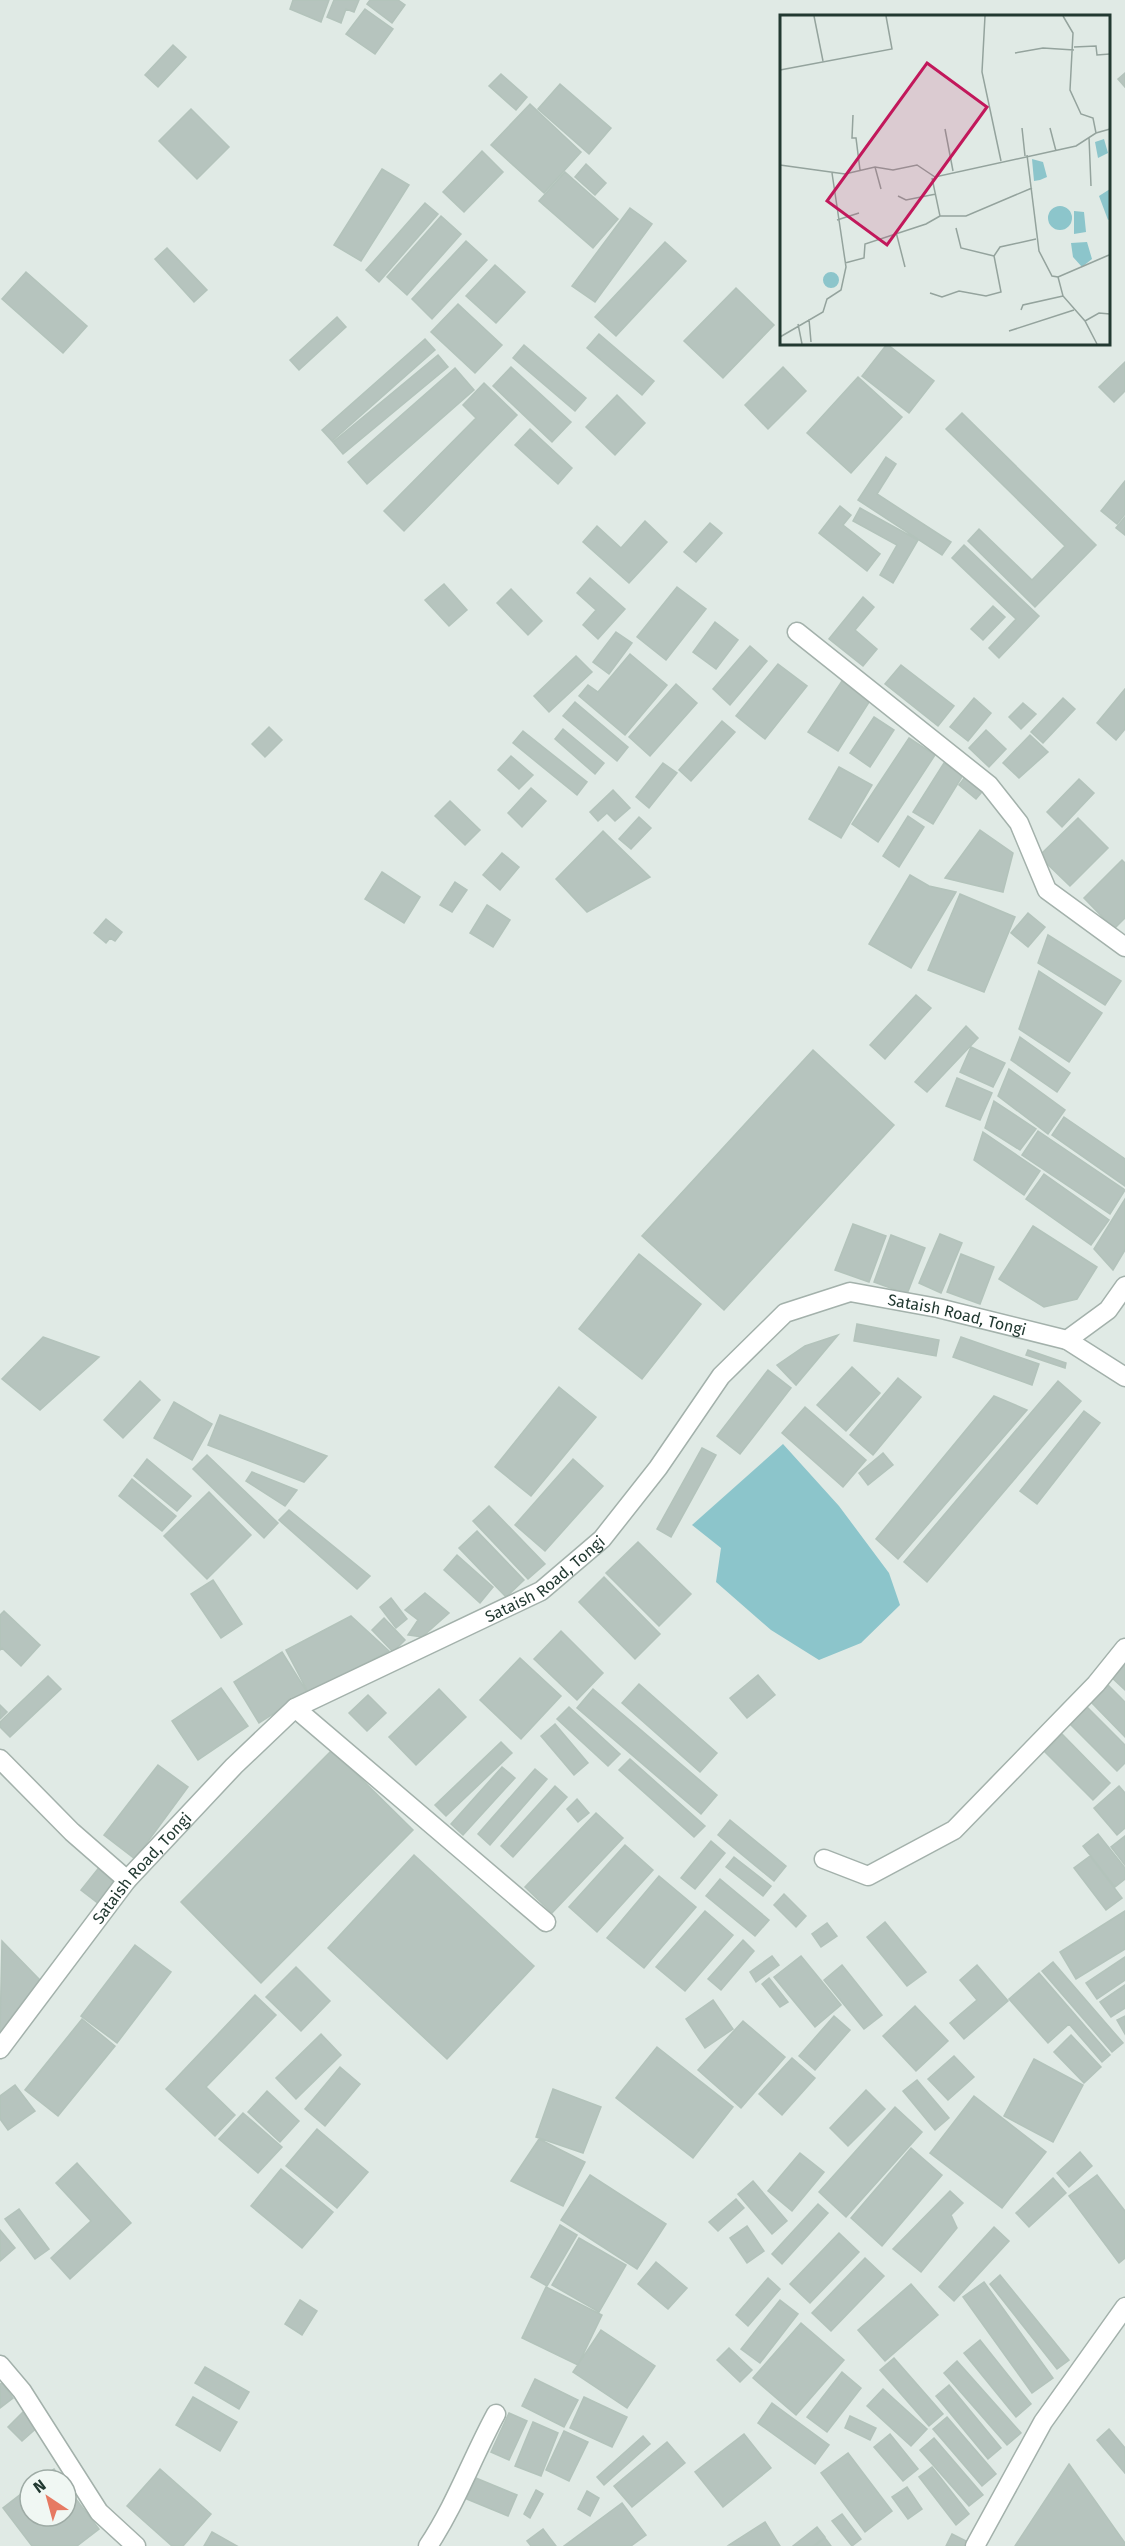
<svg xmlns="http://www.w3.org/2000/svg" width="1125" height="2546" viewBox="0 0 1125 2546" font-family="'Fira Sans',sans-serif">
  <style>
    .water { fill: #8cc5cb }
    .building { fill: #b6c4be; stroke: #b3c3bb; stroke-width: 1.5 }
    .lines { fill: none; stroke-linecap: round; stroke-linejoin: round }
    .minor-casing { stroke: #a3b1ab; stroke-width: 21 }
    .minor { stroke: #fff; stroke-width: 18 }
    .labels { text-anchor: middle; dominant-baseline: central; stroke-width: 6; stroke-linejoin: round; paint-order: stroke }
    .street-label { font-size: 16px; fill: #223931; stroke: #f0f7f3 }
    .inset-road { fill: none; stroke: #94a39d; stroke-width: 1.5 }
    .view { fill: #c2185b; fill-opacity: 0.15; stroke: #c2185b; stroke-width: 3 }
    .inset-edge { fill: none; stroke: #223931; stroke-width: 3 }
  </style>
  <rect width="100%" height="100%" fill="#e0eae5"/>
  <path class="water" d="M783 1444 839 1506 889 1573 900 1605 861 1643 819 1660 771 1630 716 1582 721 1548 692 1525Z"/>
  <path class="building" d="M293 0H329L321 22 290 9Z
    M334 0H359L354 12 346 9 341 23 327 17Z
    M370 0H398L405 5 392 23 367 4Z
    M365 9 393 29 375 54 346 34Z
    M173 45 186 57 158 87 145 75Z
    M1125 73V87L1118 79Z
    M501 74 527 97 516 110 489 86Z
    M560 84 611 128 589 154 538 109Z
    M530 104 581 152 544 193 491 145Z
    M191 109 229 147 197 179 159 141Z
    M482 151 503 172 464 212 443 192Z
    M586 164 606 183 595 195 575 177Z
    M382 169 409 185 361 261 334 245Z
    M565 172 618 219 593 248 539 201Z
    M425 203 438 214 379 282 366 270Z
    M630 208 652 224 595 302 572 286Z
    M441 216 461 234 407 295 387 277Z
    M466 241 487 260 432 319 412 299Z
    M665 242 686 261 616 336 595 317Z
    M167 248 207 290 194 302 155 259Z
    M495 265 525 292 496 323 466 296Z
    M26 272 87 326 63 353 2 299Z
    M736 288 774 325 723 378 684 341Z
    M458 304 502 345 475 373 431 332Z
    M337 317 346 327 299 370 290 360Z
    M599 334 654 381 642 395 587 348Z
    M425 339 435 350 332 441 322 430Z
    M887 344 934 381 909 413 862 376Z
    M524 345 586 398 575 411 513 358Z
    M438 355 448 367 343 454 333 442Z
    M1125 362V391L1114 402 1099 387Z
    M511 367 571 422 552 442 493 386Z
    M783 367 806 391 768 429 745 405Z
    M455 368 474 390 367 484 348 462Z
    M858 377 902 417 851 473 807 433Z
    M484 383 517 415 404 531 384 511 476 418 463 405Z
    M617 395 645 423 615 455 586 427Z
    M962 413 1096 545 1035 607 968 541 979 529 1032 580 1065 546 946 429Z
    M530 429 572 468 558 484 515 445Z
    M886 457 896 464 877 494 951 542 942 555 858 500Z
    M1125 481V514L1117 524 1101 511Z
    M840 506 851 515 843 525 880 554 867 571 819 533Z
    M860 508 918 540 893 583 880 575 897 545 853 521Z
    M1125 517V535L1116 528Z
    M645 521 667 542 629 583 583 542 597 526 621 548Z
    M710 523 722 533 696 562 684 552Z
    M964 545 1039 616 999 658 989 648 1016 619 952 558Z
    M590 578 625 609 598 639 583 625 596 610 577 593Z
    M444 584 467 610 449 626 425 600Z
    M677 587 706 609 666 660 637 637Z
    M511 589 542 621 528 635 497 603Z
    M863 597 874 607 855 630 877 649 863 666 829 639Z
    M993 606 1005 617 983 640 971 629Z
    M715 622 738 640 716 669 693 652Z
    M616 632 632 643 609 674 593 662Z
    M750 646 767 661 730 705 713 689Z
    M630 654 667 685 625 735 579 696 588 685 598 692Z
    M576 656 592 672 549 712 534 696Z
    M778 664 807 686 765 739 736 716Z
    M901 665 954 706 938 726 885 684Z
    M842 681 871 699 838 751 808 732Z
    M676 684 697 703 650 756 629 737Z
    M1125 689V729L1116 740 1097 723Z
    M974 698 991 713 968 741 950 727Z
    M1063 698 1075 709 1043 743 1031 732Z
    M575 702 628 747 617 761 563 716Z
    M1023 703 1036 714 1021 729 1009 717Z
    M874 717 894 730 870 767 850 753Z
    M722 721 735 732 691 781 679 770Z
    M269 727 282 740 265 757 252 744Z
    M563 729 604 763 595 774 555 739Z
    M986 730 1006 749 989 767 969 748Z
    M523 731 587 782 577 795 513 743Z
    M1030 735 1048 752 1019 778 1003 763Z
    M909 738 935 755 878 842 852 824Z
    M511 756 533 775 519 789 498 770Z
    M663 763 677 773 649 808 636 797Z
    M944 763 963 775 933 824 913 812Z
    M839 767 872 785 841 838 809 819Z
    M969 772 986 787 976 799 959 785Z
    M1079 779 1094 793 1062 827 1047 812Z
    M531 788 546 801 522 827 508 813Z
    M613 790 630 808 615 821 607 813 598 821 590 812Z
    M450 801 480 830 465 845 435 816Z
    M908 816 924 827 899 867 883 856Z
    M639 817 651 828 631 849 619 839Z
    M1078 818 1108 848 1070 886 1039 856Z
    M980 830 1013 853 1003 892 945 878Z
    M603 831 650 877 587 912 556 879Z
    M502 853 519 867 500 890 483 875Z
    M1122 860 1125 863V918L1114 929 1084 898Z
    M382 872 420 897 404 923 365 899Z
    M910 875 929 886 956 892 911 968 869 944Z
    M455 882 467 890 452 912 440 905Z
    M960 894 1015 917 984 992 928 970Z
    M487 905 510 920 493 947 470 933Z
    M1028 913 1045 927 1028 947 1011 933Z
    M106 919 122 932 115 941 110 938 106 943 94 933Z
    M1048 935 1121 981 1105 1005 1038 963Z
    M1039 971 1102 1013 1069 1062 1019 1029Z
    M916 995 931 1008 885 1059 870 1045Z
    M966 1026 978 1038 927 1092 915 1082Z
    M1020 1037 1070 1073 1057 1092 1011 1060Z
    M971 1047 1005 1063 993 1087 960 1072Z
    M813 1050 894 1125 724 1310 642 1236Z
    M1009 1069 1065 1110 1048 1134 998 1096Z
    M957 1078 992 1093 980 1120 946 1106Z
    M994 1101 1036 1129 1020 1150 985 1128Z
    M1064 1117 1125 1159V1186L1052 1135Z
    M1038 1131 1125 1190 1110 1214 1022 1155Z
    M983 1132 1040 1171 1024 1195 974 1160Z
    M1044 1174 1109 1220 1091 1245 1026 1199Z
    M1125 1199V1250L1113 1270 1094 1249Z
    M853 1224 886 1236 869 1282 835 1270Z
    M1033 1226 1097 1267 1077 1299 1044 1307 999 1279Z
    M940 1234 962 1243 941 1293 919 1283Z
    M891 1235 925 1248 907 1294 874 1282Z
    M639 1254 701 1304 642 1379 579 1329Z
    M961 1254 994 1267 980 1304 947 1292Z
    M857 1324 939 1340 936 1356 854 1341Z
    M838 1335 796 1385 777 1365 805 1346Z
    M43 1337 99 1357 40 1410 2 1379Z
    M961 1337 1039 1364 1032 1385 953 1357Z
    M1028 1350 1066 1363 1065 1368 1026 1355Z
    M852 1367 880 1393 846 1431 817 1405Z
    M768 1370 791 1388 740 1454 717 1436Z
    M898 1378 921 1397 873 1455 850 1435Z
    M140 1381 160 1400 123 1438 104 1420Z
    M1058 1381 1081 1401 927 1582 904 1562Z
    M559 1387 596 1417 531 1496 495 1467Z
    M994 1396 1027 1410 898 1559 876 1539Z
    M174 1402 212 1424 192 1460 154 1438Z
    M805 1407 866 1460 843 1487 782 1433Z
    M1084 1411 1100 1423 1037 1504 1020 1491Z
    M220 1415 327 1456 304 1482 208 1445Z
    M702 1448 716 1455 671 1537 657 1529Z
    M883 1453 893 1465 868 1485 859 1473Z
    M207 1455 278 1523 264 1538 193 1469Z
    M147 1459 191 1496 177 1511 134 1476Z
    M573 1459 603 1486 545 1551 515 1525Z
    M252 1472 297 1490 285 1506 246 1481Z
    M132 1479 176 1516 162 1531 119 1496Z
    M209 1492 251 1535 207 1579 164 1536Z
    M489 1506 545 1564 528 1579 473 1521Z
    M289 1510 370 1576 357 1589 279 1520Z
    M477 1531 524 1580 506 1597 459 1548Z
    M638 1542 691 1594 659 1626 606 1573Z
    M457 1555 493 1587 480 1603 444 1570Z
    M604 1577 660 1634 635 1659 579 1602Z
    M213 1580 242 1624 221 1638 191 1594Z
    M425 1593 449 1613 422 1637 408 1635 418 1620 405 1610Z
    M391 1598 407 1619 396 1628 380 1607Z
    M4 1611 40 1645 21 1666 2 1648 0 1650V1615Z
    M351 1616 389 1651 309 1694 286 1650Z
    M384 1618 405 1640 393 1652 372 1630Z
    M561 1631 603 1673 577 1700 534 1659Z
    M282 1652 307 1692 259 1723 234 1682Z
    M520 1658 561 1696 521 1739 480 1700Z
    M1122 1662 1125 1665V1690L1109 1675Z
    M758 1675 775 1695 747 1718 730 1698Z
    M48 1676 61 1689 10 1737 0 1727V1722Z
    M639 1684 717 1753 700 1772 622 1703Z
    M1108 1685 1125 1702V1737L1091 1702Z
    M221 1688 248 1726 198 1760 172 1721Z
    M439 1689 466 1717 416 1765 389 1737Z
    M593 1689 717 1795 701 1814 577 1708Z
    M368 1695 386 1713 367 1731 349 1713Z
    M0 1705 7 1712 0 1719Z
    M1086 1706 1125 1745V1763L1117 1771 1069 1723Z
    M569 1707 620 1754 608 1766 557 1719Z
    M555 1724 588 1763 574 1775 541 1736Z
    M1062 1734 1110 1783 1093 1800 1045 1752Z
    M501 1742 512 1753 446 1816 435 1805Z
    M332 1750 413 1830 261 1983 181 1902Z
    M630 1759 705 1826 694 1837 619 1770Z
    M158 1765 188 1787 135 1859 104 1835Z
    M502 1767 515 1778 463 1835 451 1824Z
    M535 1769 547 1779 490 1845 478 1834Z
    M555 1786 567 1797 513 1857 501 1846Z
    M1119 1786 1125 1793V1828L1117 1835 1094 1808Z
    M577 1799 589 1813 578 1822 567 1809Z
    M596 1813 623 1838 552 1913 525 1887Z
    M730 1820 786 1866 774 1881 718 1835Z
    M1098 1834 1125 1868V1879L1115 1887 1083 1846Z
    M1125 1836V1865L1111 1847Z
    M711 1841 725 1853 695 1889 681 1878Z
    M625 1845 653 1870 597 1932 569 1907Z
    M414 1855 534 1966 447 2059 328 1948Z
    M1090 1856 1122 1898 1106 1910 1074 1868Z
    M734 1857 771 1886 763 1896 726 1867Z
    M101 1865 119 1880 99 1904 81 1890Z
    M659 1876 696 1907 644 1968 607 1938Z
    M720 1879 769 1920 755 1936 706 1896Z
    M784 1894 806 1916 796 1927 774 1905Z
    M705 1911 733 1935 685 1991 656 1967Z
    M1125 1911V1949L1076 1979 1060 1952Z
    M885 1922 926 1972 907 1986 867 1937Z
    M827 1923 837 1936 821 1947 812 1934Z
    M743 1940 754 1951 721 1990 708 1979Z
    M2 1941 41 1981 16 2018 0 2032Z
    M135 1945 171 1972 117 2043 81 2016Z
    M772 1956 779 1965 756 1982 750 1972Z
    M801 1956 841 2005 815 2027 774 1977Z
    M1125 1957V1980L1097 1999 1086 1983Z
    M1053 1962 1123 2043 1112 2052 1042 1971Z
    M842 1965 882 2015 864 2029 824 1980Z
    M977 1965 1008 2001 964 2039 950 2023 977 2000 960 1980Z
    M296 1967 330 2001 301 2031 266 1997Z
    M1039 1973 1110 2055 1102 2062 1069 2024 1048 2043 1009 1999Z
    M769 1978 788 2002 780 2007 762 1984Z
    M1125 1985V2008L1111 2017 1100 2002Z
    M255 1995 276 2015 206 2087 235 2115 215 2136 166 2089Z
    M713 2000 733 2029 705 2048 686 2019Z
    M915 2006 948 2041 916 2071 883 2036Z
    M834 2016 850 2030 815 2070 799 2056Z
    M1125 2016V2034L1117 2020Z
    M82 2019 115 2046 58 2116 25 2090Z
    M743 2021 785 2057 741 2108 698 2070Z
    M321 2034 341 2055 296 2099 276 2078Z
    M1071 2035 1101 2067 1084 2083 1054 2052Z
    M657 2047 733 2107 693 2158 616 2098Z
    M954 2056 974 2077 948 2100 928 2079Z
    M792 2058 815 2078 782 2115 759 2094Z
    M1034 2059 1083 2085 1053 2142 1004 2116Z
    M340 2067 360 2084 325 2126 305 2109Z
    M917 2080 949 2118 935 2130 903 2091Z
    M15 2085 35 2111 8 2130 0 2119V2096Z
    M553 2089 601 2107 583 2153 536 2137Z
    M866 2090 885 2109 848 2146 830 2128Z
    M267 2091 299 2121 280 2142 248 2112Z
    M974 2096 1046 2152 1002 2208 930 2153Z
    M895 2107 922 2132 846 2217 819 2192Z
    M243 2113 282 2147 258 2173 219 2139Z
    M317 2129 368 2172 337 2208 286 2166Z
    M539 2139 585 2162 563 2206 511 2181Z
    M911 2148 942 2175 882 2246 851 2218Z
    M1080 2152 1092 2166 1069 2187 1057 2173Z
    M800 2153 824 2172 792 2211 768 2191Z
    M77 2163 131 2223 70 2279 51 2258 91 2221 56 2183Z
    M281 2169 333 2212 302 2248 251 2206Z
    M590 2175 666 2224 637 2269 561 2220Z
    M1097 2175 1125 2211V2258L1119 2263 1069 2196Z
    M1053 2178 1066 2193 1029 2227 1016 2213Z
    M753 2181 787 2221 772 2234 738 2194Z
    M950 2191 963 2203 951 2215 957 2228 921 2272 893 2249Z
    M736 2199 744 2208 718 2231 709 2222Z
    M818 2204 828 2213 782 2264 772 2254Z
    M19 2209 49 2249 35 2259 5 2219Z
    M560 2225 577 2235 547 2286 531 2277Z
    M747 2226 764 2251 747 2263 730 2238Z
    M994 2227 1009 2241 954 2301 939 2287Z
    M0 2230 15 2248 0 2261Z
    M839 2233 859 2252 810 2303 790 2284Z
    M579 2238 626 2265 599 2312 552 2285Z
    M865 2258 884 2276 831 2331 812 2313Z
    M656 2262 687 2288 668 2309 638 2284Z
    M1000 2275 1069 2360 1057 2369 990 2284Z
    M768 2278 780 2289 748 2326 736 2315Z
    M984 2282 1053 2378 1032 2393 963 2297Z
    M911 2284 938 2315 885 2361 858 2330Z
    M546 2287 602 2315 578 2365 522 2338Z
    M300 2300 317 2311 302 2335 285 2324Z
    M780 2300 798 2314 760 2363 741 2349Z
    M801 2323 844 2360 796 2415 753 2378Z
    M601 2330 655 2366 627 2408 573 2372Z
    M980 2340 1031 2404 1016 2417 964 2353Z
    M729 2348 752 2370 740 2382 717 2360Z
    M894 2358 943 2414 929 2426 880 2370Z
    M957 2361 1021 2433 1007 2445 944 2373Z
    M205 2367 249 2392 239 2409 195 2383Z
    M842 2372 861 2388 827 2432 807 2417Z
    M535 2379 578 2400 564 2427 522 2406Z
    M2 2383 13 2398 0 2408V2384Z
    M949 2385 1001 2448 988 2459 936 2396Z
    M883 2389 927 2429 911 2446 867 2406Z
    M193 2397 237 2422 220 2451 176 2425Z
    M584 2397 627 2417 612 2447 570 2428Z
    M772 2403 829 2445 815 2464 758 2423Z
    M25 2410 40 2425 22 2441 8 2427Z
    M509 2413 527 2421 509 2460 491 2452Z
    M850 2416 876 2428 870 2440 845 2428Z
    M947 2417 996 2474 982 2486 933 2429Z
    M533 2422 558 2433 541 2476 515 2466Z
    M1109 2429 1125 2448V2473L1097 2440Z
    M564 2431 588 2442 569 2481 546 2470Z
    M744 2434 771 2468 723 2507 695 2472Z
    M890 2434 918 2469 903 2481 874 2447Z
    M643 2436 650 2444 604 2485 597 2477Z
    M934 2438 983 2495 969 2506 920 2450Z
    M667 2442 685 2463 632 2507 614 2486Z
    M848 2453 892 2511 865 2532 821 2473Z
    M1069 2464 1125 2543V2546H1015Z
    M932 2467 969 2514 956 2525 919 2477Z
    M54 2469 62 2480H40Z
    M160 2469 211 2514 183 2546H172L127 2506Z
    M471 2476 517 2495 508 2516 462 2497Z
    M66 2486 99 2529 77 2546H32L3 2508 30 2487V2516H66Z
    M907 2487 922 2509 908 2519 892 2497Z
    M536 2490 543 2494 530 2518 524 2514Z
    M587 2491 599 2498 590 2516 578 2509Z
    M622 2503 646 2535 631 2546H564Z
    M842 2514 861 2539 852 2546 832 2521Z
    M765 2522 780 2546 729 2545Z
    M817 2527 825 2537 813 2546H793Z
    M543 2529 556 2546H531L527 2541Z
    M212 2532 237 2546H204Z
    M952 2534 972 2544 971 2546H946Z
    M825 2538 831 2546H815Z"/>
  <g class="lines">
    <defs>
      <g id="minor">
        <path d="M797 632 989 785 1019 823 1047 890 1125 947"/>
        <path d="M1067 1340 1125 1377"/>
        <path d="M295 1708 546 1922"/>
        <path d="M0 1759 72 1832 127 1880"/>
        <path d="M824 1859 868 1876 954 1830 1096 1684 1125 1648"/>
        <path id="s1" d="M0 2049 127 1880 234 1766 295 1708 541 1591 602 1539 658 1468 721 1376 785 1313 850 1292 938 1308 1067 1340 1108 1310 1125 1286"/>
        <path d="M0 2365 22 2391 99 2512 136 2546"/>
        <path d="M428 2546C456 2504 472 2458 496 2414"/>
        <path d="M975 2546 1043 2422 1125 2307"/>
      </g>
    </defs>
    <use href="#minor" class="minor-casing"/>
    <use href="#minor" class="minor"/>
  </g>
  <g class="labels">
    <g class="street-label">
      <text stroke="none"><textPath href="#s1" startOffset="1274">Sataish Road, Tongi</textPath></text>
      <text stroke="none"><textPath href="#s1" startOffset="734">Sataish Road, Tongi</textPath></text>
      <text stroke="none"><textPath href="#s1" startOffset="230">Sataish Road, Tongi</textPath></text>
    </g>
  </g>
  <g transform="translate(780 15)">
    <rect width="330" height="330" fill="#e0eae5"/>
    <path d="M324 124 328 138 318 143 315 127ZM252 144 263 147 267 162 260 165 254 166ZM330 174V204L328 205 319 181ZM268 203a12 12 0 1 1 24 0a12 12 0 1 1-24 0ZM294 196 304 197 306 217 294 219ZM307 227 312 244 302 252 293 242 291 228ZM43 265a8 8 0 1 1 16 0a8 8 0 1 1-16 0Z" fill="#8cc5cb"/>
    <path class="inset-road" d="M34 1 43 46M205 1 202 57 221 146M283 1 293 18 290 75 301 99 313 103 316 118M294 32 316 31 317 40 330 39M235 38 263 33 294 35M0 55 112 34 106 1M73 100 72 123H76L80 155M242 113 245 141M270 113 276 136M165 114 173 156M309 122 311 171M247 140 259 236 272 261 278 262 283 281 305 306 317 329M0 150 65 159 95 152 113 155 137 150 155 162 296 131 316 118 330 114M95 152 101 174M118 181 126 185 156 179M160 201H186L252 173M57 205 79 198M176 213 181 233 214 241M116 217 125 252M65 248 84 243 85 229 146 209 160 201 152 163M278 262 329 240M150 278 162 282 179 276 206 281 221 277 214 241 220 232 256 224M241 295 243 290 283 281M29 304 31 327M305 306 319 298 330 299M18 309 22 329M229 316 294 295M0 322 43 297 47 284 61 275 66 252 52 158"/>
    <path class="view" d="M147 48 207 92 107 230 47 186Z"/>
    <rect width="330" height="330" class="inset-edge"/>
  </g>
  <g transform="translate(48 2498) rotate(324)"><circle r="28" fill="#f0f7f3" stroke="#9eaba5" stroke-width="1.5"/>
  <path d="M0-4.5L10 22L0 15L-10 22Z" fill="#e67962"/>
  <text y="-9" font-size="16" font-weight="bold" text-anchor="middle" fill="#223931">N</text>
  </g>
</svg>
